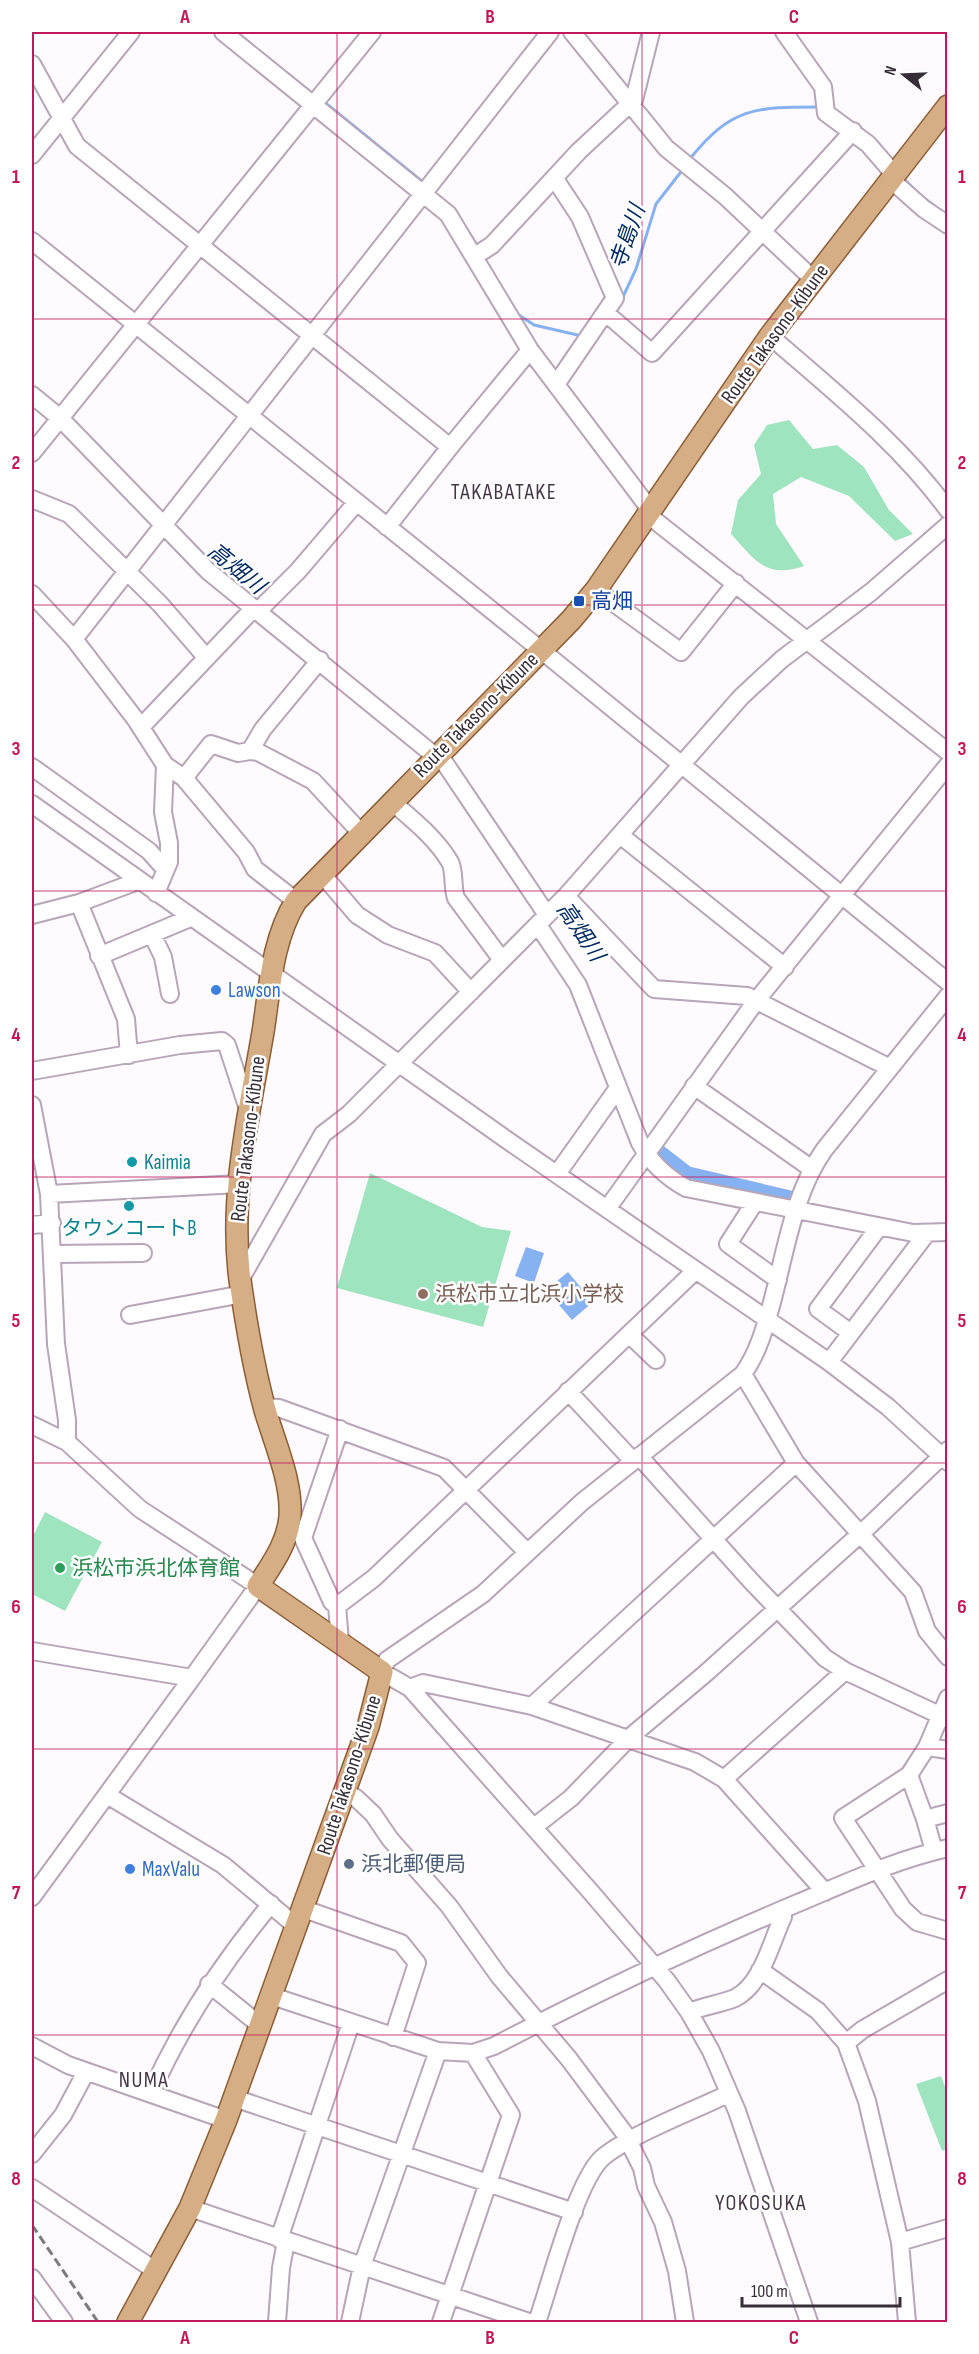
<svg xmlns="http://www.w3.org/2000/svg" width="979" height="2354" viewBox="0 0 979 2354" font-family="'Sofia Sans Condensed','Noto Sans JP',sans-serif">
  <style>
    .green { fill: #9de4bf }
    .water { fill: #87b2f2 }
    .lines { fill: none; stroke-linecap: round; stroke-linejoin: round }
    .stream { stroke: #87b2f2; stroke-width: 3 }
    .river { stroke: #87b2f2; stroke-width: 20 }
    .minor-casing { stroke: #b7a5b8; stroke-width: 20 }
    .major-casing { stroke: #8c5e35; stroke-width: 24 }
    .minor { stroke: #fff; stroke-width: 16 }
    .major { stroke: #d5ae85; stroke-width: 21 }
    .rail { stroke: #7f787f; stroke-width: 3; stroke-dasharray: 9 4.5; stroke-linecap: butt }
    .grid { fill: none; stroke: #c2185b; stroke-width: 1.5; stroke-opacity: 0.55 }
    .transit-dot { fill: #1a4fb4; stroke: #fff; stroke-width: 2 }
    .shop-dot { fill: #3f7fe0; stroke: #fff; stroke-width: 2 }
    .culture-dot { fill: #0f9aa8; stroke: #fff; stroke-width: 2 }
    .education-dot { fill: #8d6e63; stroke: #fff; stroke-width: 2 }
    .leisure-dot { fill: #2e9e5b; stroke: #fff; stroke-width: 2 }
    .service-dot { fill: #5c6f8a; stroke: #fff; stroke-width: 2 }
    .labels { text-anchor: middle; dominant-baseline: central; stroke-width: 5; stroke-linejoin: round; paint-order: stroke }
    .street-label { font-size: 21px; fill: #372f37; stroke: #fff }
    .transit-label { font-size: 21px; fill: #164399; stroke: #fff; text-anchor: start }
    .shop-label { font-size: 21px; fill: #366cbe; stroke: #fff; text-anchor: start }
    .culture-label { font-size: 21px; fill: #0d838f; stroke: #fff; text-anchor: start }
    .education-label { font-size: 21px; fill: #785e54; stroke: #fff; text-anchor: start }
    .leisure-label { font-size: 21px; fill: #27864d; stroke: #fff; text-anchor: start }
    .service-label { font-size: 21px; fill: #4e5e75; stroke: #fff; text-anchor: start }
    .water-label { font-size: 22px; font-style: italic; fill: #032b62; stroke: #fff }
    .neighbourhood-label { font-size: 22px; letter-spacing: 1.5px; fill: #453646; stroke: #fff }
    .neatline { fill: none; stroke: #c2185b; stroke-width: 2 }
    .grid-label { font-size: 20px; text-anchor: middle; font-weight: bold; fill: #c2185b }
  </style>
  <rect width="100%" height="100%" fill="#fefafe"/>
  <path class="green" d="M789 420 813 449 837 445 864 467 889 510 913 534 895 541 849 496 801 477 773 494 776 524 804 566C765 579 755 560 731 534L738 500 761 474 754 445 767 425Z
    M370 1173 482 1227 511 1231 483 1327 337 1288Z
    M45 1512 102 1542 65 1611 32 1594V1538Z
    M941 2076 947 2092V2149L942 2151 916 2084Z"/>
  <path class="water" d="M526 1247 544 1253 534 1283 515 1276Z
    M568 1272 593 1302 572 1320 546 1290Z"/>
  <g class="lines">
    <path class="stream" d="M264 55 313 94
      M323 101 424 183
      M689 160C731 107 755 107 819 107
      M903 178 914 189
      M921 196 940 210
      M466 228 478 247
      M622 299 636 269 656 204 684 168
      M516 313 534 325 582 336"/>
    <path class="river" d="M655 1152 686 1176 792 1201"/>
    <defs>
      <path id="minor" d="M223 32 448 214 530 350 646 504 648 515 948 752
        M572 32 666 148 725 196 814 280
        M784 32 823 87 826 113 868 144 894 174
        M32 64 77 146 450 447 530 350
        M32 155 131 32
        M555 179 580 217 615 298 557 383
        M890 179 924 209 948 225
        M32 241 541 650 948 982
        M475 256 492 245 579 151 634 100 651 32
        M607 314 652 353 853 131
        M770 336C833 391 898 442 948 510
        M32 395 60 418 208 571 435 756
        M32 453 372 32
        M32 499 69 514 160 604 206 657
        M387 527 450 447
        M596 590 681 652 736 583
        M32 594 74 639 136 720 165 765 184 778 246 852 255 869 296 901
        M258 611 298 571 356 503
        M74 639 550 32
        M320 660 263 729 250 751 258 752 313 781 361 833
        M141 727 254 608
        M438 753 547 915
        M32 767 149 851 165 869
        M184 778 211 744 238 753 250 751
        M391 801C412 819 436 838 450 862 455 871 452 887 456 898L502 960
        M32 804 507 1140 829 1362 888 1407 948 1462
        M620 835 785 967
        M322 874 357 915 388 935 435 953 471 992
        M156 893 169 862V843L163 812 165 765
        M566 896 654 989 747 996 890 1068
        M79 903 126 1019 129 1055
        M32 915 79 903 138 881
        M538 925 578 985 640 1143C651 1163 666 1177 686 1188L913 1233 948 1232
        M152 934 163 957 170 994
        M99 956 190 918
        M32 1071 180 1045 222 1041 227 1045 249 1112
        M694 1086 812 1169
        M32 1105 49 1194 56 1344 67 1420V1442
        M557 1174 618 1088
        M49 1194 239 1184
        M755 1202 728 1244 778 1280
        M607 1209 756 1001 948 765
        M32 1225 52 1223
        M53 1254 143 1253
        M240 1280 323 1134 349 1114 566 896 741 697 782 659 871 592 948 525
        M130 1315 243 1294
        M851 1333 818 1309 879 1227
        M629 1334 656 1360
        M829 1362 927 1233
        M743 1374 796 1463 913 1592 927 1631 948 1657
        M568 1391 633 1461
        M264 1407 279 1408 444 1468 527 1552
        M32 1425 67 1442 140 1509 258 1586 192 1678 32 1651
        M340 1429 303 1538 332 1602 337 1606 340 1641
        M639 1456 751 1581 825 1658 845 1671 948 1719
        M337 1606 374 1578 695 1271
        M410 1688 423 1683 532 1706 695 1762 724 1779 825 1892
        M948 1698 927 1747 909 1775 843 1818 903 1909 917 1922 948 1931
        M532 1706 796 1463
        M927 1747 948 1750
        M909 1775 925 1819 934 1851
        M724 1779 845 1671
        M345 1792 356 1798 373 1814 390 1839 449 1906 499 1976 569 2059 625 2134 642 2168 646 2186 663 2222 677 2271 685 2322
        M107 1795 223 1865 296 1926
        M925 1819 948 1813
        M534 1827 571 1798 629 1738 706 1673 869 1526 948 1450
        M32 1897 192 1678
        M304 1909 401 1943 417 1963 393 2037
        M760 1970 818 2011 846 2043 867 2101 900 2242 907 2322
        M209 1984 261 2026
        M272 1996 438 2051 473 2053 494 2046C594 1994 695 1946 798 1903 848 1882 895 1860 948 1848
        M689 2012C704 2006 720 2004 735 1998 762 1985 771 1942 783 1917L782 1910
        M846 2043 862 2030 948 1980
        M32 2046 68 2065 226 2120
        M151 2093C182 2023 222 1963 271 1904
        M234 2098 574 2212
        M32 2154 63 2115 86 2072
        M32 2188 156 2271
        M190 2208 529 2322
        M279 2239 351 2023
        M900 2242 948 2228
        M32 2278 64 2322
        M277 2322 281 2268 286 2241
        M350 2322 362 2266 438 2051
        M441 2322 511 2115 473 2053
        M537 2322C550 2285 576 2182 602 2158 627 2136 695 2110 728 2094
        M809 2322 737 2111 711 2051 689 2012 667 1981 590 1891 410 1688 382 1672 387 1660 483 1594 582 1502 743 1374C758 1353 764 1330 771 1306 785 1255 793 1194 824 1150L948 996"/>
      <path id="major" d="M128 2322 190 2208 226 2120 368 1727 382 1672 258 1586C272 1564 288 1543 290 1516 292 1481 275 1444 265 1410 254 1369 246 1323 240 1280 229 1197 249 1114 263 1032 270 987 272 940 296 901L571 620 596 590 770 336 948 106"/>
    </defs>
    <use href="#minor" class="minor-casing"/>
    <use href="#major" class="major-casing"/>
    <use href="#minor" class="minor"/>
    <use href="#major" class="major"/>
    <path class="rail" d="M32 2225 98 2322"/>
  </g>
  <path class="grid" d="M337 32V2322M642 32V2322M32 319H948M32 605H948M32 891H948M32 1177H948M32 1463H948M32 1749H948M32 2035H948"/>
  <rect class="transit-dot" x="573" y="595" width="12" height="12" rx="3"/>
  <g class="shop-dot">
    <circle cx="216" cy="990" r="6"/>
    <circle cx="130" cy="1869" r="6"/>
  </g>
  <g class="culture-dot">
    <circle cx="132" cy="1162" r="6"/>
    <circle cx="129" cy="1206" r="6"/>
  </g>
  <circle class="education-dot" cx="423" cy="1294" r="6"/>
  <circle class="leisure-dot" cx="60" cy="1568" r="6"/>
  <circle class="service-dot" cx="349" cy="1864" r="6"/>
  <g class="labels">
    <g class="street-label">
      <text transform="translate(775 334) rotate(-54)">Route Takasono-Kibune</text>
      <text transform="translate(476 715) rotate(-45)">Route Takasono-Kibune</text>
      <text transform="translate(248 1139) rotate(-83)">Route Takasono-Kibune</text>
      <text transform="translate(349 1775) rotate(-72)">Route Takasono-Kibune</text>
    </g>
    <g class="transit-label">
      <text x="591" y="601">高畑</text>
    </g>
    <g class="shop-label">
      <text x="228" y="990">Lawson</text>
      <text x="142" y="1869">MaxValu</text>
    </g>
    <g class="culture-label">
      <text x="144" y="1162">Kaimia</text>
      <text x="129" y="1228" text-anchor="middle">タウンコートB</text>
    </g>
    <g class="education-label">
      <text x="435" y="1294">浜松市立北浜小学校</text>
    </g>
    <g class="leisure-label">
      <text x="72" y="1568">浜松市浜北体育館</text>
    </g>
    <g class="service-label">
      <text x="361" y="1864">浜北郵便局</text>
    </g>
    <g class="water-label">
      <text transform="translate(628 237) rotate(-71)">寺島川</text>
      <text transform="translate(236 569) rotate(39)">高畑川</text>
      <text transform="translate(580 932) rotate(56)">高畑川</text>
    </g>
    <g class="neighbourhood-label">
      <text x="504" y="492">TAKABATAKE</text>
      <text x="144" y="2080">NUMA</text>
      <text x="761" y="2203">YOKOSUKA</text>
    </g>
  </g>
  <rect width="979" height="2354" fill="none" stroke="#ffffff" stroke-width="66"/>
  <g transform="translate(904 75) rotate(288)" stroke="#ffffff" stroke-width="4.5" paint-order="stroke">
  <path d="M0-4.5L10 22L0 15L-10 22Z" fill="#372f37"/>
  <text y="-9" font-size="16" font-weight="bold" text-anchor="middle" fill="#372f37">N</text>
  </g>
  <path d="M742 2297v9h158v-9" fill="none" stroke="#372f37" stroke-width="3"/>
  <text x="751" y="2297" font-size="18" fill="#372f37" stroke="#ffffff" stroke-width="4.5" paint-order="stroke">100 m</text>
  <rect x="33" y="33" width="913" height="2288" class="neatline"/>
  <g class="grid-label">
    <text x="185" y="23">A</text>
    <text x="490" y="23">B</text>
    <text x="794" y="23">C</text>
    <text x="16" y="183">1</text>
    <text x="962" y="183">1</text>
    <text x="16" y="469">2</text>
    <text x="962" y="469">2</text>
    <text x="16" y="755">3</text>
    <text x="962" y="755">3</text>
    <text x="16" y="1041">4</text>
    <text x="962" y="1041">4</text>
    <text x="16" y="1327">5</text>
    <text x="962" y="1327">5</text>
    <text x="16" y="1613">6</text>
    <text x="962" y="1613">6</text>
    <text x="16" y="1899">7</text>
    <text x="962" y="1899">7</text>
    <text x="16" y="2185">8</text>
    <text x="962" y="2185">8</text>
    <text x="185" y="2344">A</text>
    <text x="490" y="2344">B</text>
    <text x="794" y="2344">C</text>
  </g>
</svg>
